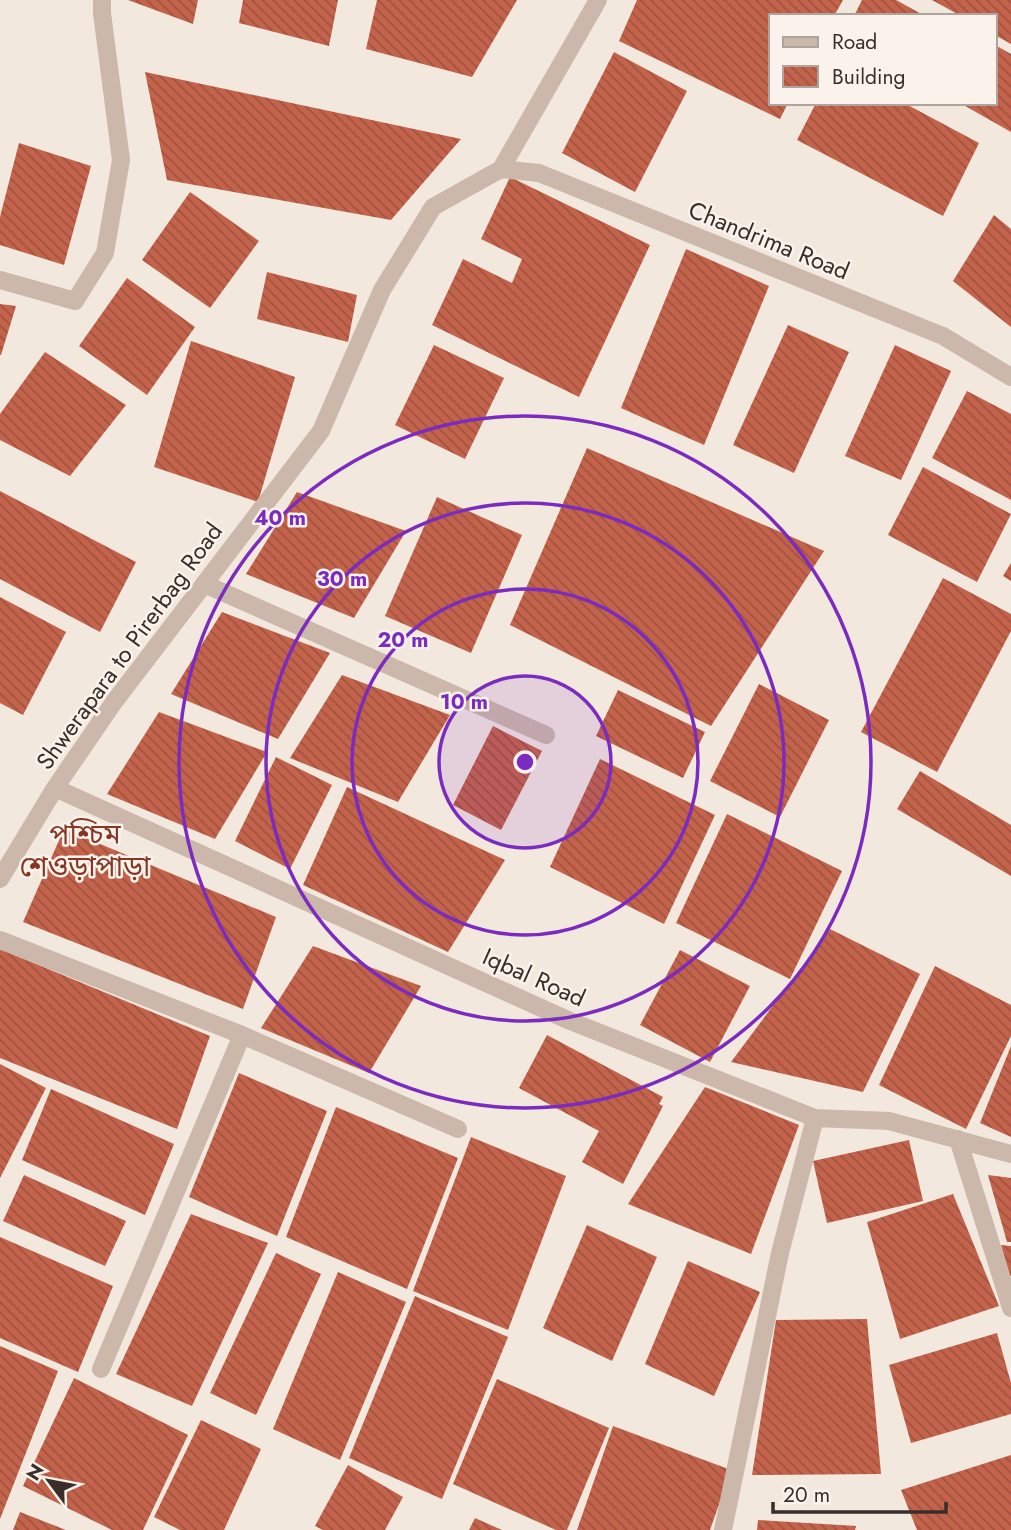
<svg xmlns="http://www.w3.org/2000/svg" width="1011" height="1530" viewBox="0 0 1011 1530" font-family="Jost,'Noto Sans Bengali',sans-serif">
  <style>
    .building { fill: url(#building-back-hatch) }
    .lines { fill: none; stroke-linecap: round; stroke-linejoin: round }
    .minor { stroke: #cbb8aa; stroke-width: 18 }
    .ring { fill: none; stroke: #7b2cbf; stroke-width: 3.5 }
    .labels { text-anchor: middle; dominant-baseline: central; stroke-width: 5; stroke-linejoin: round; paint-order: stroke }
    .street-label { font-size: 24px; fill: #382e2a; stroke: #faf2eb }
    .quarter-label { font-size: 28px; fill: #863724; stroke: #faf2eb }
    .centre { fill: #7b2cbf; stroke: #faf2eb; stroke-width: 3.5 }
    .ring-label { font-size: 21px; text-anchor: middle; font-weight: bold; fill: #7b2cbf; stroke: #faf2eb; stroke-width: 5; stroke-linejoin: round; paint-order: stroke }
  </style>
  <defs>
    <pattern id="building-back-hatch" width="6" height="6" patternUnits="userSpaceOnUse" patternTransform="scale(1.75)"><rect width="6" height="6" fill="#c4634b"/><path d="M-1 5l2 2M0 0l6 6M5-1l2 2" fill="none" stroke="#a0523f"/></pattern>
  </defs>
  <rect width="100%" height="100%" fill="#f2e8de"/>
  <path class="building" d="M128 0H198L193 24Z
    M243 0H338L329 46 239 23Z
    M377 0H517L472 77 366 49Z
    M637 0H843L834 16H771V103H788L780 119 619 41Z
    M862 0H896L925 16H854Z
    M932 0H1011V44L995 35V16H961Z
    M995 45 1011 54V132L960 103H995Z
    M614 52 687 91 635 192 562 153Z
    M145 72 461 139 391 220 167 180Z
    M816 103H904L979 143 943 216 797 140Z
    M19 143 91 166 64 265 0 245V217Z
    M510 177 650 245 579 397 432 325 463 259 512 283 522 259 481 239Z
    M190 192 259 241 210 308 142 260Z
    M994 215 1011 229V327L953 281Z
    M686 249 769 286 704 445 621 408Z
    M267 272 357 295 348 342 257 319Z
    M127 278 195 327 147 395 79 346Z
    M0 304 16 306 1 355H0Z
    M788 325 849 352 794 473 733 445Z
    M191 341 295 377 258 502 154 467Z
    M434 345 504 378 465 459 395 425Z
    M895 345 951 371 901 480 845 456Z
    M45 352 126 405 70 476 0 440V414Z
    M967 391 1011 414V500L932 458Z
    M587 448 824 551 711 726 510 625Z
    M923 467 1011 514 977 582 888 535Z
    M0 491 136 562 100 632 0 579Z
    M297 492 406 531 354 618 246 574Z
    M437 497 522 535 471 653 385 616Z
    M1011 563V581L1003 576Z
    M943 578 1011 614V631L937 772 861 732Z
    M0 597 66 632 23 715 0 703Z
    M222 612 330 653 278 739 171 694Z
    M342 675 450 715 398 802 290 758Z
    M759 684 829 720 780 817 710 781Z
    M618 690 705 732 683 778 596 736Z
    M159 712 267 752 215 839 107 794Z
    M493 726 542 751 501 830 453 805Z
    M276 757 332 785 290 869 235 841Z
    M600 759 715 815 664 924 550 867Z
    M920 771 1011 825V876L897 809Z
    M347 787 505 860 448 952 303 885Z
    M727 814 842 871 790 979 676 923Z
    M64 829 276 917 243 1009 23 922Z
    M830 929 920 974 863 1092 731 1062Z
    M313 946 421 986 369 1073 261 1028Z
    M0 949 210 1036 177 1129 0 1058Z
    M680 950 750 986 710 1062 640 1025Z
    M935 966 1011 1005V1036L966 1129 879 1085Z
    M547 1035 663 1097 659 1104 663 1106 623 1184 582 1162 599 1131 519 1088Z
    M1011 1046V1137L980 1123Z
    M0 1064 46 1088 0 1178Z
    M239 1073 327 1111 277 1236 189 1197Z
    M705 1087 799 1125 751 1254 628 1204Z
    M51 1089 174 1144 145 1215 22 1160Z
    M336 1107 458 1158 407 1289 286 1237Z
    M471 1137 566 1176 508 1330 413 1291Z
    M909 1140 923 1201 827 1223 813 1161Z
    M24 1175 126 1221 105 1266 3 1221Z
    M988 1175 1011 1178V1242H1007Z
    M953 1194 999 1306 900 1339 867 1222Z
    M191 1214 268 1243 192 1406 116 1374Z
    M587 1225 657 1257 612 1361 543 1328Z
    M0 1237 113 1286 78 1372 0 1338Z
    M1001 1245 1011 1246V1276H1010Z
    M276 1253 321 1274 256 1415 210 1393Z
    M688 1261 760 1292 714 1396 645 1364Z
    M338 1272 406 1302 340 1460 273 1429Z
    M415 1296 508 1337 442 1499 349 1458Z
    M867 1319 881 1474 752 1475 776 1320Z
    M997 1333 1011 1383V1414L911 1443 889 1365Z
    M0 1346 58 1371 0 1519Z
    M74 1378 188 1435 143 1530H112L23 1486Z
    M497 1379 609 1428 567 1530H556L453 1484Z
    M201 1420 261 1449 224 1530H180L154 1517Z
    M613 1426 731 1470 710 1530H577Z
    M1011 1455V1530H917L901 1490Z
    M348 1465 403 1497 385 1530H323L315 1526Z
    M20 1512 66 1530H13Z
    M475 1518 502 1530H469Z
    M758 1520 856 1526 855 1530H757Z"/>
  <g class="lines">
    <path class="minor" d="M501 169 539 173 943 336 1011 377
      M0 280 75 301 105 253 121 160 102 13V0
      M204 584 546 735
      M55 788 570 1021 815 1118 889 1121 1011 1154
      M0 879 55 788 114 702 321 431 382 290 433 207 501 169 598 0
      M0 940 242 1035 458 1129
      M958 1139 1011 1308
      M101 1369 242 1035
      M723 1530 780 1253 815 1118"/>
  </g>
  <circle cx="525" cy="762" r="86" fill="#7b2cbf" fill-opacity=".12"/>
  <g class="ring">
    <circle cx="525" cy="762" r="86"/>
    <circle cx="525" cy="762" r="173"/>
    <circle cx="525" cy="762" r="259"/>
    <circle cx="525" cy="762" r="346"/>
  </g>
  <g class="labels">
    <g class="street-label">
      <text transform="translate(769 240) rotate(22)">Chandrima Road</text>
      <text transform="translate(129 646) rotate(-54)">Shwerapara to Pirerbag Road</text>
      <text transform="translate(534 977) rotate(24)">Iqbal Road</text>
    </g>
    <g class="quarter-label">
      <text x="85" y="834">পশ্চিম<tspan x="85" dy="32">শেওড়াপাড়া</tspan></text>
    </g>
  </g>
  <circle cx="525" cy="762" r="10" class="centre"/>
  <g class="ring-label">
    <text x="280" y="525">40 m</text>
    <text x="342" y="586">30 m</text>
    <text x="403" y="647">20 m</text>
    <text x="464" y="709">10 m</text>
  </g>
  <rect x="769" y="14" width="228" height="91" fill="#faf2eb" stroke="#aca49e" stroke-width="2"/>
  <rect x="783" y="37" width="35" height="10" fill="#cbb8aa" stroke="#aca49e" stroke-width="2"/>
  <text x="832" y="49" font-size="21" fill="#382e2a">Road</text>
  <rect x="783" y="66" width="35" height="21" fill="url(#building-back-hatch)" stroke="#aca49e" stroke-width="2"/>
  <text x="832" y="84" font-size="21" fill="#382e2a">Building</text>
  <g transform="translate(49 1481) rotate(302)" stroke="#faf2eb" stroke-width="5" paint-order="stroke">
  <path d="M0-5L12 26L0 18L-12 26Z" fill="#382e2a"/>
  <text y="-10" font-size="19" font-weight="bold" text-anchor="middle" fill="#382e2a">N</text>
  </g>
  <path d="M773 1502v10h173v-10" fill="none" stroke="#382e2a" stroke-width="3.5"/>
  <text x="783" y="1502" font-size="21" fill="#382e2a" stroke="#faf2eb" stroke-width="5" paint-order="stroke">20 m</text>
</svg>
